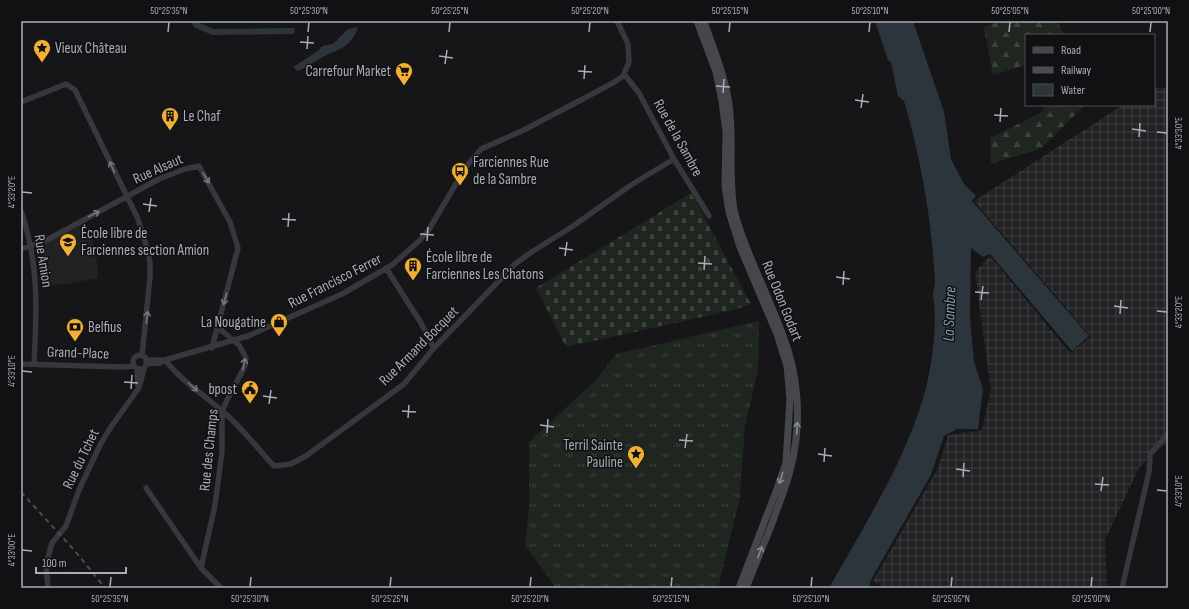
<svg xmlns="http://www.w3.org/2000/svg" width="1189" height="609" viewBox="0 0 1189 609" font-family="'Sofia Sans Condensed',sans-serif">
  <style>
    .built { fill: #222225 }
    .industrial { fill: url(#industrial-grid) }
    .grass { fill: url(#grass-tufts) }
    .forest { fill: url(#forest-firs) }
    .cemetery { fill: url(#cemetery-stones) }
    .water { fill: #2c353c }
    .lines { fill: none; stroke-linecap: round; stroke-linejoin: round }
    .canal { stroke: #2c353c; stroke-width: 6 }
    .street { stroke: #37383d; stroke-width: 5.5 }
    .secondary { stroke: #45474d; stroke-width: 7 }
    .rail { stroke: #4a4c52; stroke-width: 2; stroke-dasharray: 5 4; stroke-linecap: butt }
    .oneway { stroke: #757881 }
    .oneway2 { stroke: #858993 }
    .ticks { fill: none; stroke: #a8adb8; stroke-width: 1.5 }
    .labels { text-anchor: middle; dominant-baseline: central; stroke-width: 3; stroke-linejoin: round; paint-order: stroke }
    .poi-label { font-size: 15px; fill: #a8adb8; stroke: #111113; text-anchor: start }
    .street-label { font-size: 15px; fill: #a8adb8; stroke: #111113 }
    .water-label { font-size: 16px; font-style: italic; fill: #7f9bb3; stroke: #111113 }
    .neatline { fill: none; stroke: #a8adb8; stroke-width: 1.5 }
    .ticks-label { font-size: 10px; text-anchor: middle; fill: #a8adb8 }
  </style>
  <defs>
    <pattern id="industrial-grid" width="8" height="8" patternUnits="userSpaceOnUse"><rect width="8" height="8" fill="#222225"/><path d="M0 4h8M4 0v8" fill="none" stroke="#3f3f43"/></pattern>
    <pattern id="grass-tufts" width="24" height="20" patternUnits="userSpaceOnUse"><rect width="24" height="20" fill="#1e261f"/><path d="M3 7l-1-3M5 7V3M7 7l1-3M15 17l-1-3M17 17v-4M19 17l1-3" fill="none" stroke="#3c433d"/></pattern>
    <pattern id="forest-firs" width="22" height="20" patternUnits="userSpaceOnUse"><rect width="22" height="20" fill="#1e261f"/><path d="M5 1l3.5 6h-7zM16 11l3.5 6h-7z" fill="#3c433d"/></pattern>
    <pattern id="cemetery-stones" width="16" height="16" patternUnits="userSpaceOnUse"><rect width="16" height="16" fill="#1e261f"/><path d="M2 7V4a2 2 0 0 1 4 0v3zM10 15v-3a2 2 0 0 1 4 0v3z" fill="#3c433d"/></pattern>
  </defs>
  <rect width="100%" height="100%" fill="#161618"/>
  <path class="built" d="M86 221 96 252 98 278 66 284 44 285 39 246Z"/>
  <path class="industrial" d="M1154 87 1168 89V441L1139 468 1105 540 1107 588H885L873 581 938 468 948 435 982 430 991 390 975 272 990 256 1070 353 1091 337 974 201 1123 105H1154Z"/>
  <path class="grass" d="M759 321 758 370 745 426 740 497 718 588H556L525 545 529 509V442L597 379 616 354Z"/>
  <path class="forest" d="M1001 21H1057L1064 35H1026V65L993 75 984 27Z
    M1042 105H1085L1042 148 991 164 990 138 1044 111Z"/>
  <path class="cemetery" d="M691 193 751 304 734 310 566 347 536 288Z"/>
  <path class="water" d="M875 21H913L944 112 951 159 964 184 976 196 972 201 1089 336 1072 351 990 254 983 257 971 248 970 319 974 362 983 389 978 429H957L944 436 931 475 873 576 868 588H829C867 520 919 441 931 363 934 344 936 322 934 303 934 300 933 297 933 294 933 290 935 287 935 282 932 221 921 159 904 101L898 96 891 62 888 60Z
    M358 27C351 48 340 48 323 57 315 61 307 67 298 71L293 67 318 51 322 46 333 44 348 29Z"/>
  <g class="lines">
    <path class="canal" d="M194 21 196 25 213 32 292 31"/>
    <path class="street" d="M624 74 639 93 674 159 709 216
      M21 102 66 84 75 90 138 219 148 252 150 263V277L142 356
      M21 211C39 263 37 309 34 364
      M21 249 45 241 159 179 185 169 199 166 230 222 238 248 212 348
      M386 268 421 323 434 348
      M133 362a7 7 0 1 1 14 0a7 7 0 1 1-14 0Z
      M146 360H165L248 336 342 294 392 265 419 241 428 231 466 167 481 149 524 130 613 83 623 76 629 62 628 44 617 21
      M165 360C183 383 209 398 230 418 245 432 259 450 274 466L291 464 306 456 404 384 434 348 515 264 530 253 573 226 631 185 674 159
      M21 364 122 367 134 366
      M146 364 160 363 165 360
      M137 369 138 385
      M146 488 201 568 221 588
      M201 568 215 505 222 452V412L226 402 245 366 246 358 239 345 222 331 219 322
      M48 588 46 565 52 543 66 526 79 490 101 443 111 427 138 389 141 381 144 368
      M1122 588 1149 472 1150 454 1168 434"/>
    <path class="secondary" d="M697 21 716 72 722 101 726 132 725 186 729 212 740 247 777 334 787 366 790 399 786 463 777 489 739 588
      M704 21C713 48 725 76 729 104 734 139 728 175 734 210 738 227 745 244 752 261 762 285 773 309 782 333 799 375 802 423 791 467 787 485 779 503 773 521 764 543 755 566 746 588"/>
    <path class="rail" d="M21 492 75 551 105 588"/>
  </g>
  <defs><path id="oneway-shaft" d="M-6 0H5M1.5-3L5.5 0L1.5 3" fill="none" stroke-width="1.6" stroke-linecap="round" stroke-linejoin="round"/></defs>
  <g class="oneway">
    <use href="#oneway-shaft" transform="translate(112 167) rotate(-114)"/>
    <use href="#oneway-shaft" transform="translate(206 178) rotate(58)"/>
    <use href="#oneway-shaft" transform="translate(94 214) rotate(-26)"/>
    <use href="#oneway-shaft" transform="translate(225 299) rotate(105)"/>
    <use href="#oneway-shaft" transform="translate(147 317) rotate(-84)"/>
    <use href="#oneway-shaft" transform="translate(244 364) rotate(-78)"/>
    <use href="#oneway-shaft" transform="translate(193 387) rotate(42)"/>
  </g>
  <g class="oneway2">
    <use href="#oneway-shaft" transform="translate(797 428) rotate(-87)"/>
    <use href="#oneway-shaft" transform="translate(781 478) rotate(108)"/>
    <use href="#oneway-shaft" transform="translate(760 552) rotate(-69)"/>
  </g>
  <path class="ticks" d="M168 32 169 22M308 32 309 22M449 32 450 22M589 32 590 22M729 32 730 22M869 32 870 22M1009 32 1010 22M1150 32 1151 22M300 42 314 43M307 49 308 36M439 56 453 58M445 64 447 50M578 71 592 72M584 79 585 65M716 86 730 87M723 93 724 79M855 100 869 102M861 108 863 94M994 115 1008 116M1000 122 1001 108M1132 129 1146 131M1157 132 1167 133M1139 137 1140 123M22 192 32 193M143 204 157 206M149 212 151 198M282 219 296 220M288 227 289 213M420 234 434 235M427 241 428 227M559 248 573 250M565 256 567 242M698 263 712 264M704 270 705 256M836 277 850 279M843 285 844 271M975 292 989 293M981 300 983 286M1114 306 1128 308M1157 311 1167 312M1120 314 1121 300M22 371 32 372M124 382 138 383M131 389 132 375M263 396 277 398M269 404 271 390M402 411 416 412M408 418 409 405M540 425 554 427M547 433 548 419M679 440 693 441M685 448 687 434M818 454 832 456M824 462 825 448M956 469 970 471M963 477 964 463M1095 484 1109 485M1157 490 1167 491M1101 491 1103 477M22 550 32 551M110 587 111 577M250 587 251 577M390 587 391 577M530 587 531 577M671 587 672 577M811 587 812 577M951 587 952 577M1091 587 1092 577"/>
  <defs>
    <symbol id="sight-pin" viewBox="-11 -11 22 30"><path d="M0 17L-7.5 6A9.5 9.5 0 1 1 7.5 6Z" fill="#f2b134" stroke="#111113"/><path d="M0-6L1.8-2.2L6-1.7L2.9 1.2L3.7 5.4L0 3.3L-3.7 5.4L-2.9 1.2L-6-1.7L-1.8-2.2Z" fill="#111"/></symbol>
    <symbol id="supermarket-pin" viewBox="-11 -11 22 30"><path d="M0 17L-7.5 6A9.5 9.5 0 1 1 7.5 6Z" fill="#f2b134" stroke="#111113"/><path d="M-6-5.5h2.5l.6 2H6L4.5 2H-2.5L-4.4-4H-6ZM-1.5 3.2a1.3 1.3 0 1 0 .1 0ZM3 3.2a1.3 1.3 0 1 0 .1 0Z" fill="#111"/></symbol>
    <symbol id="building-pin" viewBox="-11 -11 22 30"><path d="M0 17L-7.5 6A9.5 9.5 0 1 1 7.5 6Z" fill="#f2b134" stroke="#111113"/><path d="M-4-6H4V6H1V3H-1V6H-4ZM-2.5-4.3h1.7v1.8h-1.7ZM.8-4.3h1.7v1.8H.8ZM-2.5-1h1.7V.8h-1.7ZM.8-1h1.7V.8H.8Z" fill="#111"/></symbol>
    <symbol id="bus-pin" viewBox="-11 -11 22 30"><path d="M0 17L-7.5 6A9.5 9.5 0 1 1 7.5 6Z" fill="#f2b134" stroke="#111113"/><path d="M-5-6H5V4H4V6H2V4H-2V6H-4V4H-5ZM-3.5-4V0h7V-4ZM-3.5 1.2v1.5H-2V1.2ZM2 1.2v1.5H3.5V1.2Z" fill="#111"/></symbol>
    <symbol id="school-pin" viewBox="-11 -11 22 30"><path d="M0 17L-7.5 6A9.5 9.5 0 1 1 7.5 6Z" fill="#f2b134" stroke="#111113"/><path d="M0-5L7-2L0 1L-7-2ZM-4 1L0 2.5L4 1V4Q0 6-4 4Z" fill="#111"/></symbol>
    <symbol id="shop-pin" viewBox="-11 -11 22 30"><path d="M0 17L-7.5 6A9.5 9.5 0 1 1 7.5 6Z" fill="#f2b134" stroke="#111113"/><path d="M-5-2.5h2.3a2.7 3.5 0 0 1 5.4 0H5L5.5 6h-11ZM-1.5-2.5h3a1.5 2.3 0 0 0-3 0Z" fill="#111"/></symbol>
    <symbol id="bank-pin" viewBox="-11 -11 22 30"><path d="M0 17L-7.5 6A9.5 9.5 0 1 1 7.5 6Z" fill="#f2b134" stroke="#111113"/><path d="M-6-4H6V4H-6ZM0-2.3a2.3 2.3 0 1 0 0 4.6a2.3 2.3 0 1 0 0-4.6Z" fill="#111"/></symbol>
    <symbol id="civic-pin" viewBox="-11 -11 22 30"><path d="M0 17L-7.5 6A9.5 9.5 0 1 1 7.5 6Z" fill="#f2b134" stroke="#111113"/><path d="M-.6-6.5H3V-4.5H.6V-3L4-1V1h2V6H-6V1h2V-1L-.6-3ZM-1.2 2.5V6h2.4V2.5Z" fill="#111"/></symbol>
  </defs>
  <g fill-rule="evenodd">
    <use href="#sight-pin" x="32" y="38" width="20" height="27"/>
    <use href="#supermarket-pin" x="394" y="61" width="20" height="27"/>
    <use href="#building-pin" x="160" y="106" width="20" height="27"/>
    <use href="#bus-pin" x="450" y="161" width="20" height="27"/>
    <use href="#school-pin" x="58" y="232" width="20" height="27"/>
    <use href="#building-pin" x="403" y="256" width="20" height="27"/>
    <use href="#shop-pin" x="269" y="312" width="20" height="27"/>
    <use href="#bank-pin" x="65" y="317" width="20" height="27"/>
    <use href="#civic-pin" x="240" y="379" width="20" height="27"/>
    <use href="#sight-pin" x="626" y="444" width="20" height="27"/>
  </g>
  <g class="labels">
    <g class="poi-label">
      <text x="55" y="48">Vieux Château</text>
      <text x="391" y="71" text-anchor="end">Carrefour Market</text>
      <text x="183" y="116">Le Chaf</text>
      <text x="473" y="162">Farciennes Rue<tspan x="473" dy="17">de la Sambre</tspan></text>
      <text x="81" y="233">École libre de<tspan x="81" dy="17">Farciennes section Amion</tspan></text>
      <text x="426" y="257">École libre de<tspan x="426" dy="17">Farciennes Les Chatons</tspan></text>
      <text x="266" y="322" text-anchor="end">La Nougatine</text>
      <text x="88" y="327">Belfius</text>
      <text x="237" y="389" text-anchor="end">bpost</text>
      <text x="623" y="445" text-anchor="end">Terril Sainte<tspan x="623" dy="17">Pauline</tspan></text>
    </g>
    <g class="street-label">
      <text transform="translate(678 138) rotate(61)">Rue de la Sambre</text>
      <text transform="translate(158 169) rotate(-24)">Rue Alsaut</text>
      <text transform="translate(43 261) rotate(81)">Rue Amion</text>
      <text transform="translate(335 281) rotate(-27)">Rue Francisco Ferrer</text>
      <text transform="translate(782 301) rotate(68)">Rue Odon Godart</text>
      <text transform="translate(419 346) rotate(-45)">Rue Armand Bocquet</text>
      <text transform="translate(78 353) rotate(2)">Grand-Place</text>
      <text transform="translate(209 450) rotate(-84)">Rue des Champs</text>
      <text transform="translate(81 459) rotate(-64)">Rue du Tchet</text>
    </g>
    <g class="water-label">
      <text transform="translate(950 314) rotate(-88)">La Sambre</text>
    </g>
  </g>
  <rect width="1189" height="609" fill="none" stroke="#111113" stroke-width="44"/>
  <rect x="1025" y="34" width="130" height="72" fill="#111113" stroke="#4d4f55"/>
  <rect x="1033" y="47" width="20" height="6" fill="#45474d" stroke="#4d4f55"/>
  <text x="1061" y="54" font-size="12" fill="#a8adb8">Road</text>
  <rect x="1033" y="67" width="20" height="6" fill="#4a4c52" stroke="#4d4f55"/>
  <text x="1061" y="74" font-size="12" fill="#a8adb8">Railway</text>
  <rect x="1033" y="84" width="20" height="12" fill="#2c353c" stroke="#4d4f55"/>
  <text x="1061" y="94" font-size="12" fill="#a8adb8">Water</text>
  <path d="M36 567v6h90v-6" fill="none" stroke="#a8adb8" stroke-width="2"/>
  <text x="42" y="567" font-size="12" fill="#a8adb8" stroke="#111113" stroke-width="3" paint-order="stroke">100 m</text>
  <rect x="22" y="22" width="1145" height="565" class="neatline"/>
  <g class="ticks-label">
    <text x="169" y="14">50°25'35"N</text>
    <text x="309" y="14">50°25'30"N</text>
    <text x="450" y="14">50°25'25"N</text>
    <text x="590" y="14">50°25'20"N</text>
    <text x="730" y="14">50°25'15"N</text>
    <text x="870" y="14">50°25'10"N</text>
    <text x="1010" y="14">50°25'05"N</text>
    <text x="1151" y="14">50°25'00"N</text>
    <text transform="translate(1178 133) rotate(-90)" y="4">4°33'30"E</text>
    <text transform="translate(11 192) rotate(-90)" y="4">4°33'20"E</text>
    <text transform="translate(1178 312) rotate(-90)" y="4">4°33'20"E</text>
    <text transform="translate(11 371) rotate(-90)" y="4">4°33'10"E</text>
    <text transform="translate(1178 491) rotate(-90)" y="4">4°33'10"E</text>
    <text transform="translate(11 550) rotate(-90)" y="4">4°33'00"E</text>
    <text x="110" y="602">50°25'35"N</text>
    <text x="250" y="602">50°25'30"N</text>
    <text x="390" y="602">50°25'25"N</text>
    <text x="530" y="602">50°25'20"N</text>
    <text x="671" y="602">50°25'15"N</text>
    <text x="811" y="602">50°25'10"N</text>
    <text x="951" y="602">50°25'05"N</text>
    <text x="1091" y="602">50°25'00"N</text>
  </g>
</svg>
